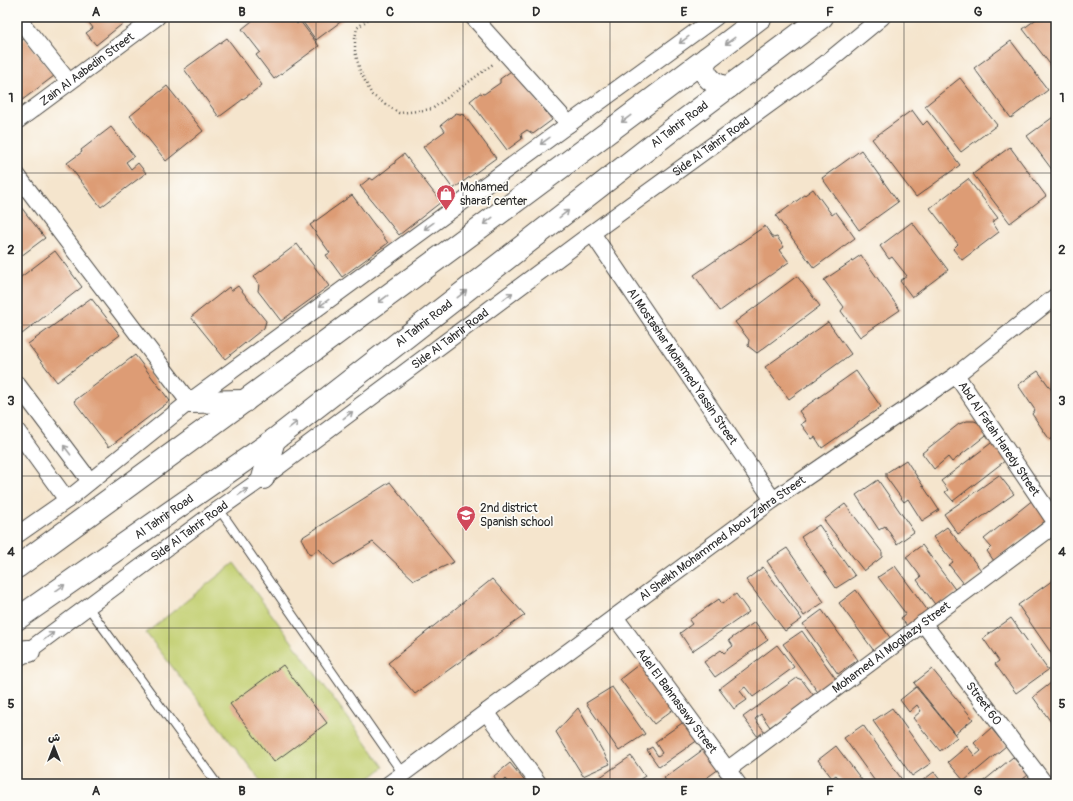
<svg xmlns="http://www.w3.org/2000/svg" width="1073" height="801" viewBox="0 0 1073 801" font-family="Pangolin,'Playpen Sans Arabic',sans-serif">
  <style>
    .green { fill: #c2cf71; stroke: #767d4e }
    .building { fill: #dd9c74 }
    .lines { fill: none; stroke-linecap: round; stroke-linejoin: round }
    .lane-casing { stroke: #494743; stroke-width: 10 }
    .street-casing { stroke: #494743; stroke-width: 18 }
    .secondary-casing { stroke: #494743; stroke-width: 24 }
    .path { stroke: #494743; stroke-width: 2.5; stroke-dasharray: 1 3; stroke-linecap: butt }
    .lane { stroke: #fff; stroke-width: 8 }
    .street { stroke: #fff; stroke-width: 16 }
    .secondary { stroke: #fff; stroke-width: 22 }
    .oneway { stroke: #a0a0a0 }
    .grid { fill: none; stroke: #2b2b2b; stroke-width: 1; stroke-opacity: 0.55 }
    .labels { text-anchor: middle; dominant-baseline: central; stroke-width: 3.5; stroke-linejoin: round; paint-order: stroke }
    .street-label { font-size: 12px; fill: #2b2b2b; stroke: #fdfcf7 }
    .poi-label { font-size: 12px; fill: #2b2b2b; stroke: #fdfcf7; text-anchor: start }
    .neatline { fill: none; stroke: #2b2b2b; stroke-width: 1.5 }
    .grid-label { font-size: 13px; text-anchor: middle; font-weight: bold; fill: #2b2b2b }
  </style>
  <rect width="100%" height="100%" fill="#fdfcf7"/>
  <filter id="ink" filterUnits="userSpaceOnUse"><feTurbulence type="fractalNoise" baseFrequency=".025" numOctaves="2"/><feDisplacementMap in="SourceGraphic" scale="8" xChannelSelector="R" yChannelSelector="G"/><feConvolveMatrix kernelMatrix="1 2 1 2 8 2 1 2 1" color-interpolation-filters="sRGB"/></filter>
  <filter id="wash" filterUnits="userSpaceOnUse"><feTurbulence type="fractalNoise" baseFrequency=".012" numOctaves="4" result="noise"/><feDisplacementMap in="SourceGraphic" scale="16" xChannelSelector="R" yChannelSelector="G"/><feGaussianBlur stdDeviation="0.9" result="paint"/><feColorMatrix in="noise" values="0 0 0 0 0 0 0 0 0 0 0 0 0 0 0 0 0 1.4 0 .05"/><feComposite in="paint" operator="in"/></filter>
  <g filter="url(#wash)">
    <rect width="100%" height="100%" fill="#f5e5cd"/>
    <path class="green" d="M234 563 384 767 363 784H263L146 633Z"/>
    <g id="blocks">
      <path class="building" d="M85 17H131L96 45 86 33 93 28Z
        M257 17H292L297 24 300 21 319 46 274 79 256 55 260 52 242 29Z
        M294 17H347L316 40 300 18 296 21Z
        M1039 17H1056V72L1023 29Z
        M25 38 54 76 17 104V44Z
        M227 38 262 85 219 117 184 69Z
        M1011 41 1048 90 1011 118 974 68Z
        M514 69 552 120 533 134 527 130 521 134 522 139 507 150 470 101 480 93 484 94 500 83V79Z
        M960 78 997 125 961 152 925 106Z
        M167 86 203 131 166 161 130 116Z
        M912 110 923 125 927 121 960 165 916 197 872 139Z
        M456 113 464 115 496 158 453 189 423 147 445 131 441 125Z
        M1056 115V175L1027 136Z
        M111 127 134 156 126 162 131 169 138 163 146 173 101 207 67 163 82 152 81 150Z
        M1010 147 1046 196 1010 223 973 174Z
        M861 150 898 202 859 230 822 178Z
        M404 154 441 202 399 235 360 186 370 178 373 180 395 163V161Z
        M968 179 998 218 992 222 999 232 962 260 953 249 958 244 930 208Z
        M813 189 832 215 836 212 855 238 814 268 776 216Z
        M352 195 388 243 342 277 326 255 330 253 310 225Z
        M17 202 45 238 17 259Z
        M912 222 948 270 912 297 900 281 907 276 892 257 889 259 880 246Z
        M765 226 773 238 777 237 784 247 780 250 789 262 720 311 694 275Z
        M297 244 329 286 281 321 258 291 259 284 253 277Z
        M55 251 82 287 22 334 17 327V280Z
        M861 255 900 310 860 337 841 311 844 307 824 280Z
        M797 276 820 306 757 353 748 346 749 340 735 322Z
        M238 286 266 321 264 328 225 359 191 317 229 287 231 291Z
        M91 298 120 335 57 382 28 344Z
        M828 322 851 354 789 399 765 367Z
        M135 355 170 401 109 447 74 401Z
        M856 371 881 407 822 448 815 437 812 439 801 424 806 421 799 411Z
        M1038 371 1056 396V436L1050 440 1032 414 1035 410 1018 385Z
        M967 421H974L979 423 990 432 952 462 948 457 934 469 922 453 959 424Z
        M995 440 1006 460 953 501 945 492 948 490 941 481Z
        M906 460 939 510 922 521 908 499 904 502 886 477V473Z
        M999 475 1014 494 958 534 944 514Z
        M878 480 914 532 897 544 885 526 879 530 856 495Z
        M390 482 454 562 414 580 373 542 334 565 319 549 310 555 301 538Z
        M1034 499 1049 518 994 561 987 551 991 547 984 539Z
        M845 504 882 552V557L864 571 824 520Z
        M819 525 855 576 836 588 801 537Z
        M947 527 981 570 980 573 965 585 949 565 953 562 933 537Z
        M922 545 957 592 937 607 917 580 921 577 906 557Z
        M787 548 824 602 804 616 767 561Z
        M895 566 931 615 910 630 901 618 906 614 878 577Z
        M763 567 802 619 785 631 746 580Z
        M1056 578V660L1018 605Z
        M492 579 525 615 415 694 388 663Z
        M856 590 891 639 874 651 839 603Z
        M736 594 749 612 692 651 680 633 692 624 689 620 719 599 722 604Z
        M822 610 858 660 838 674 803 624Z
        M1011 618 1048 670 1016 693 995 664 999 661 983 638Z
        M755 622 768 640 715 677 704 662 721 650 724 653 733 646 729 640Z
        M802 631 838 682 820 695 783 644Z
        M777 645 794 667 753 697 745 687 740 691 747 700 734 709 719 689Z
        M642 662 676 707 654 724 620 679Z
        M283 665 327 723 274 762 230 704Z
        M932 669 973 719 955 734 914 683Z
        M797 678 802 680 814 696 770 727 761 714 755 719 765 732 758 737 743 717Z
        M1056 679V729L1033 697Z
        M612 687 645 734 619 751 586 703Z
        M916 687 957 737 940 751 913 718 921 711 917 705 909 712 900 700Z
        M578 708 610 764 583 776 556 732Z
        M892 708 931 763 912 776 873 721Z
        M685 721 698 740 659 767 647 750 652 747 658 756 662 753 655 742Z
        M863 725 903 781 899 784H877L844 738Z
        M991 728 1006 746 964 781 948 762 967 746 975 756 981 751 974 743Z
        M836 746 865 784H844L836 775 832 778 818 760Z
        M704 749 719 769 698 784H669L664 778Z
        M631 756 645 776 633 784H590Z
        M1013 757 1028 775 1017 784H980Z
        M510 763 527 784H506L508 782 505 779 500 784H498L494 776Z
        M934 772 943 784H918Z"/>
    </g>
  </g>
  <g filter="url(#ink)">
    <use href="#blocks" fill-opacity="0" stroke="#494743" stroke-width="1"/>
    <g class="lines">
      <defs>
        <path id="lane" d="M219 509 403 774
          M88 607 217 784"/>
        <g id="street">
          <path d="M17 17 69 82"/>
          <path d="M473 17 569 124"/>
          <path id="s1" d="M17 121 157 17"/>
          <path d="M17 175 189 402"/>
          <path id="s2" d="M592 233 773 500"/>
          <path id="s3" d="M956 375 1056 523"/>
          <path d="M17 384 90 481"/>
          <path d="M17 431 67 500"/>
          <path d="M17 535 67 500 189 402 569 124 716 17"/>
          <path id="s4" d="M615 617 738 784"/>
          <path id="s5" d="M923 623 1045 784"/>
          <path id="s6" d="M20 657 219 509 263 478 592 233 826 63 882 17"/>
          <path d="M486 712 539 784"/>
          <path id="s7" d="M727 770 1056 524"/>
          <path id="s8" d="M389 784 773 500 956 375 1056 296"/>
        </g>
        <g id="secondary">
          <path d="M707 58C706 60 705 62 704 64 703 78 718 87 729 87"/>
          <path d="M189 402 245 401"/>
          <path d="M263 478 274 440"/>
          <path d="M17 567C266 386 515 204 761 17"/>
          <path id="s9" d="M17 619 274 440 678 125 822 17"/>
          <path d="M17 652 29 651"/>
        </g>
      </defs>
      <use href="#lane" class="lane-casing"/>
      <use href="#street" class="street-casing"/>
      <use href="#secondary" class="secondary-casing"/>
      <path class="path" d="M371 17 357 28 355 39V51L360 71 372 95 399 113 410 112 432 109 493 64"/>
      <use href="#lane" class="lane"/>
      <use href="#street" class="street"/>
      <use href="#secondary" class="secondary"/>
    </g>
    <defs><path id="oneway-shaft" d="M-6 0H5M1.5-3L5.5 0L1.5 3" fill="none" stroke-width="1.6" stroke-linecap="round" stroke-linejoin="round"/></defs>
    <g class="oneway">
      <use href="#oneway-shaft" transform="translate(684 40) rotate(144)"/>
      <use href="#oneway-shaft" transform="translate(730 41) rotate(143)"/>
      <use href="#oneway-shaft" transform="translate(626 119) rotate(143)"/>
      <use href="#oneway-shaft" transform="translate(545 141) rotate(144)"/>
      <use href="#oneway-shaft" transform="translate(564 214) rotate(-38)"/>
      <use href="#oneway-shaft" transform="translate(488 221) rotate(143)"/>
      <use href="#oneway-shaft" transform="translate(429 226) rotate(144)"/>
      <use href="#oneway-shaft" transform="translate(462 294) rotate(-38)"/>
      <use href="#oneway-shaft" transform="translate(508 296) rotate(-37)"/>
      <use href="#oneway-shaft" transform="translate(383 299) rotate(143)"/>
      <use href="#oneway-shaft" transform="translate(324 303) rotate(144)"/>
      <use href="#oneway-shaft" transform="translate(348 415) rotate(-37)"/>
      <use href="#oneway-shaft" transform="translate(293 425) rotate(-38)"/>
      <use href="#oneway-shaft" transform="translate(67 450) rotate(-127)"/>
      <use href="#oneway-shaft" transform="translate(243 492) rotate(-35)"/>
      <use href="#oneway-shaft" transform="translate(60 588) rotate(-35)"/>
      <use href="#oneway-shaft" transform="translate(49 636) rotate(-36)"/>
    </g>
  </g>
  <path class="grid" d="M169 17V784M316 17V784M463 17V784M610 17V784M757 17V784M904 17V784M17 173H1056M17 325H1056M17 476H1056M17 628H1056"/>
  <defs>
    <symbol id="shop-pin" viewBox="-11 -11 22 30"><path d="M0 17L-7.5 6A9.5 9.5 0 1 1 7.5 6Z" fill="#d1495b" stroke="#fdfcf7"/><path d="M-5-2.5h2.3a2.7 3.5 0 0 1 5.4 0H5L5.5 6h-11ZM-1.5-2.5h3a1.5 2.3 0 0 0-3 0Z" fill="#fff"/></symbol>
    <symbol id="school-pin" viewBox="-11 -11 22 30"><path d="M0 17L-7.5 6A9.5 9.5 0 1 1 7.5 6Z" fill="#d1495b" stroke="#fdfcf7"/><path d="M0-5L7-2L0 1L-7-2ZM-4 1L0 2.5L4 1V4Q0 6-4 4Z" fill="#fff"/></symbol>
  </defs>
  <g fill-rule="evenodd">
    <use href="#shop-pin" x="435" y="183" width="22" height="30"/>
    <use href="#school-pin" x="455" y="504" width="22" height="30"/>
  </g>
  <g class="labels">
    <g class="street-label">
      <text stroke="none"><textPath href="#s1" startOffset="87">Zain Al Aabedin Street</textPath></text>
      <text stroke="none"><textPath href="#s9" startOffset="827">Al Tahrir Road</textPath></text>
      <text stroke="none"><textPath href="#s6" startOffset="859">Side Al Tahrir Road</textPath></text>
      <text stroke="none"><textPath href="#s9" startOffset="503">Al Tahrir Road</textPath></text>
      <text stroke="none"><textPath href="#s6" startOffset="535">Side Al Tahrir Road</textPath></text>
      <text stroke="none"><textPath href="#s2" startOffset="161">Al Mostashar Mohamed Yassin Street</textPath></text>
      <text stroke="none"><textPath href="#s3" startOffset="77">Abd Al Fatah Haredy Street</textPath></text>
      <text stroke="none"><textPath href="#s9" startOffset="179">Al Tahrir Road</textPath></text>
      <text stroke="none"><textPath href="#s6" startOffset="211">Side Al Tahrir Road</textPath></text>
      <text stroke="none"><textPath href="#s8" startOffset="414">Al Sheikh Mohammed Abou Zahra Street</textPath></text>
      <text stroke="none"><textPath href="#s7" startOffset="205">Mohamed Al Moghazy Street</textPath></text>
      <text stroke="none"><textPath href="#s4" startOffset="104">Adel El Bahnasawy Street</textPath></text>
      <text stroke="none"><textPath href="#s5" startOffset="101">Street 60</textPath></text>
    </g>
    <g class="poi-label">
      <text x="460" y="187">Mohamed<tspan x="460" dy="14">sharaf center</tspan></text>
      <text x="480" y="508">2nd district<tspan x="480" dy="14">Spanish school</tspan></text>
    </g>
  </g>
  <rect width="1073" height="801" fill="none" stroke="#fdfcf7" stroke-width="44"/>
  <g transform="translate(54 747)" stroke="#fdfcf7" stroke-width="3" paint-order="stroke">
  <path d="M0-3L7 15L0 10L-7 15Z" fill="#2b2b2b"/>
  <text y="-6" font-size="11" font-weight="bold" text-anchor="middle" fill="#2b2b2b">ش</text>
  </g>
  <rect x="22" y="22" width="1029" height="757" class="neatline"/>
  <g class="grid-label">
    <text x="96" y="16">A</text>
    <text x="242" y="16">B</text>
    <text x="390" y="16">C</text>
    <text x="536" y="16">D</text>
    <text x="684" y="16">E</text>
    <text x="830" y="16">F</text>
    <text x="978" y="16">G</text>
    <text x="11" y="102">1</text>
    <text x="1062" y="102">1</text>
    <text x="11" y="254">2</text>
    <text x="1062" y="254">2</text>
    <text x="11" y="405">3</text>
    <text x="1062" y="405">3</text>
    <text x="11" y="556">4</text>
    <text x="1062" y="556">4</text>
    <text x="11" y="708">5</text>
    <text x="1062" y="708">5</text>
    <text x="96" y="795">A</text>
    <text x="242" y="795">B</text>
    <text x="390" y="795">C</text>
    <text x="536" y="795">D</text>
    <text x="684" y="795">E</text>
    <text x="830" y="795">F</text>
    <text x="978" y="795">G</text>
  </g>
</svg>
